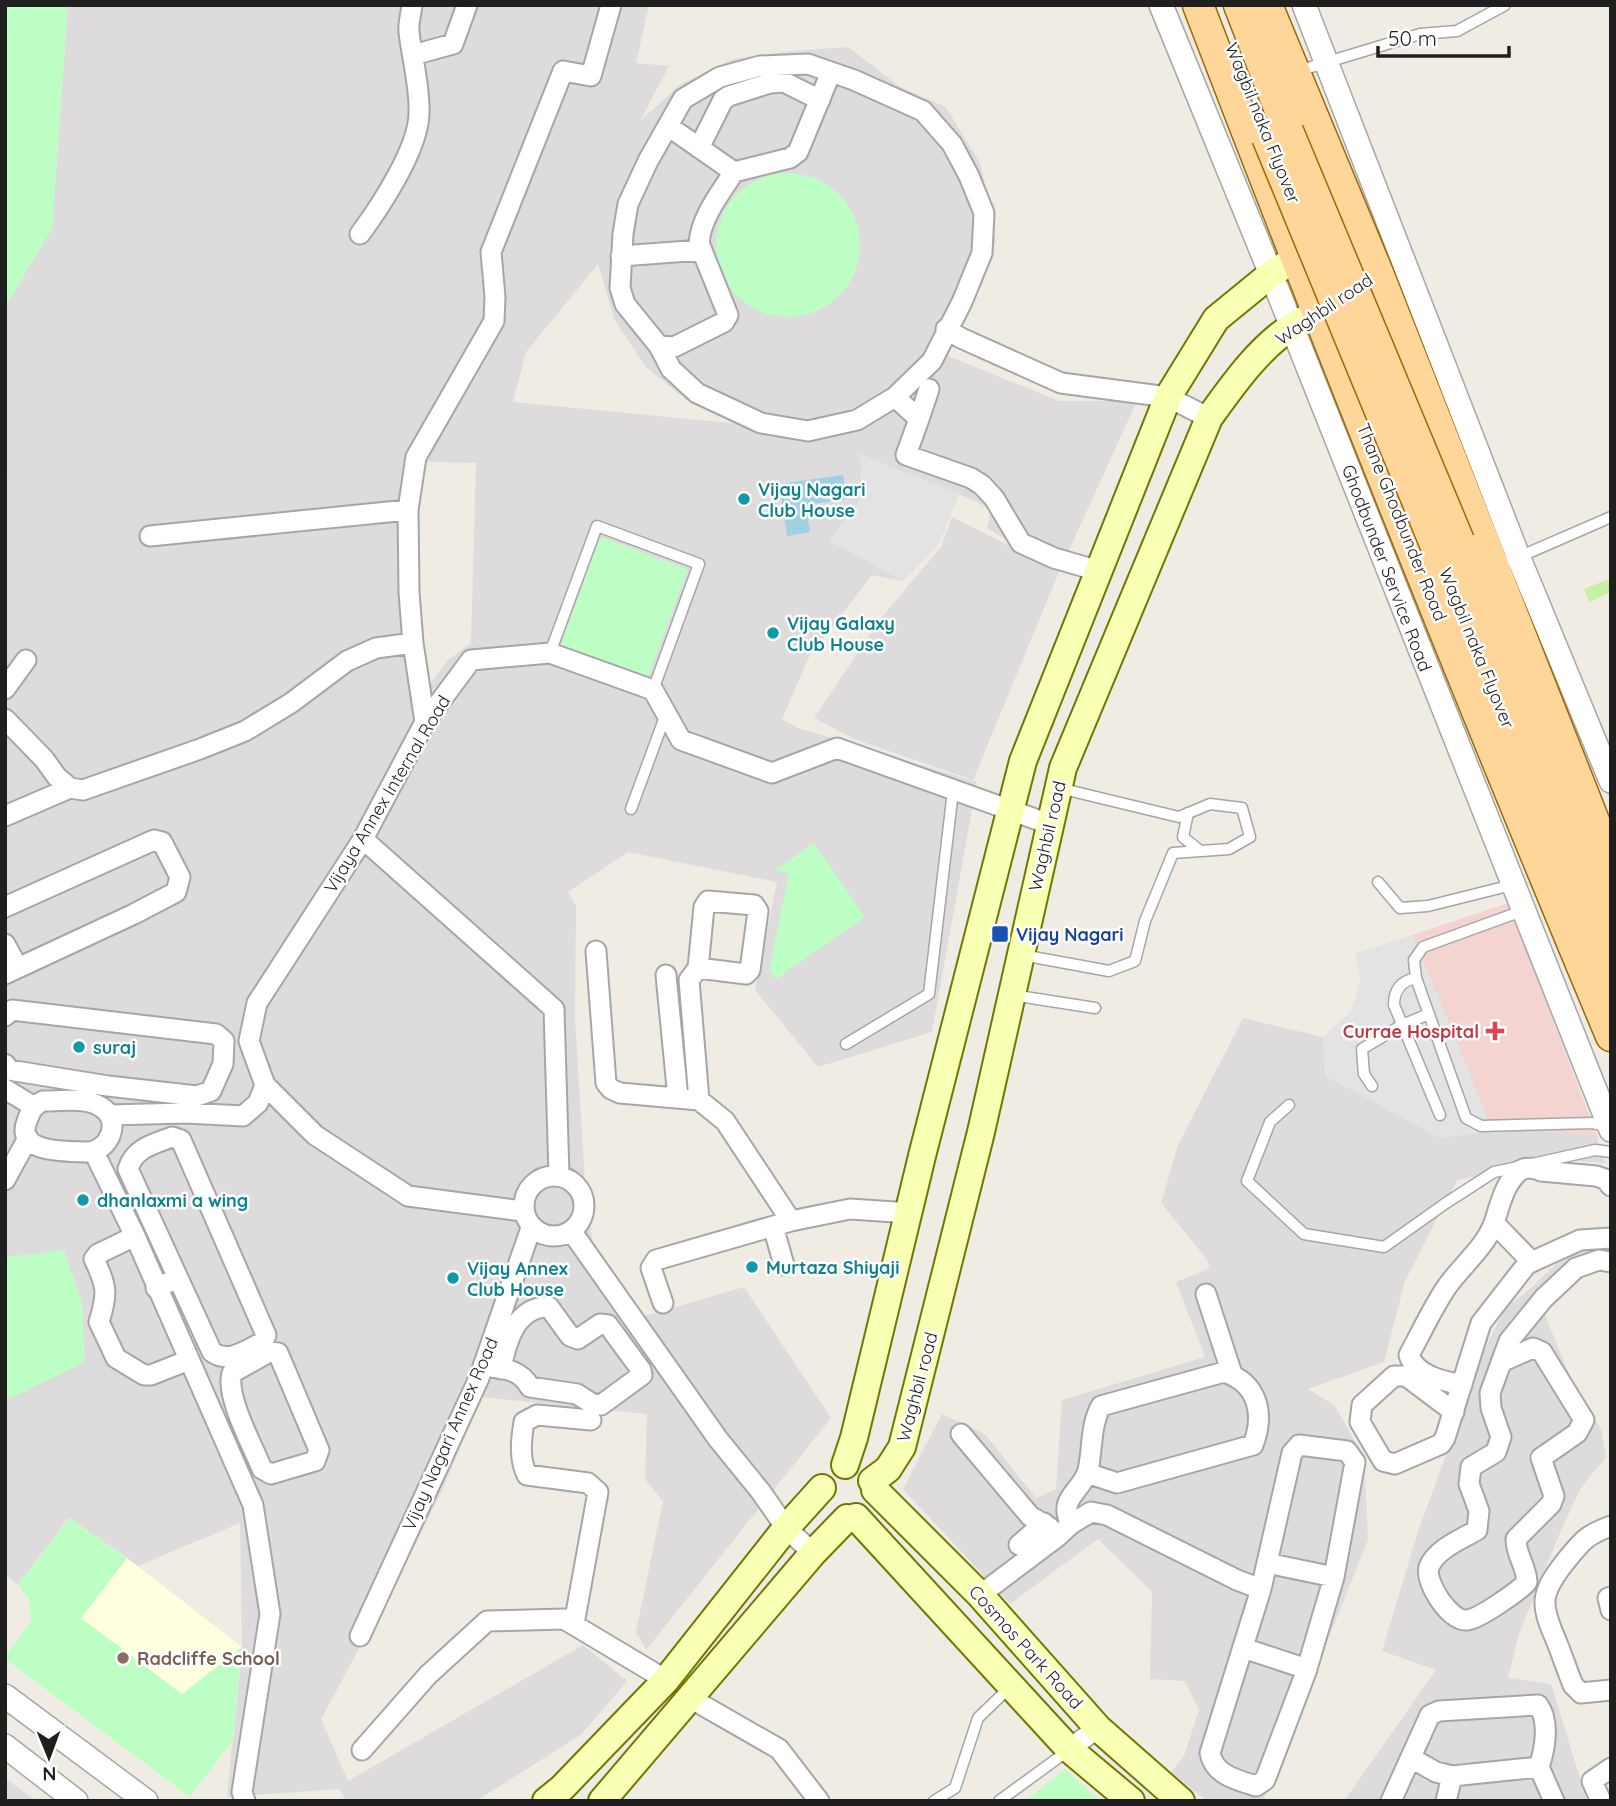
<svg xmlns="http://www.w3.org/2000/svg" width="1616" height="1806" viewBox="0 0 1616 1806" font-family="Quicksand,sans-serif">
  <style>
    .residential { fill: #dddbdb; fill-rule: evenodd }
    .commercial { fill: #f3d4d1 }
    .education { fill: #feffde }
    .grass { fill: #c7efa5 }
    .park { fill: #bdfec4 }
    .parking { fill: #e3e3e3 }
    .water { fill: #a0d1e2 }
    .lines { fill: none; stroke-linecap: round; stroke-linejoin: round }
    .service-casing { stroke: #a6a6a6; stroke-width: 13 }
    .minor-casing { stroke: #a6a6a6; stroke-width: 23 }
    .tertiary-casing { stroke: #a6a6a6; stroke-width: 26 }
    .secondary-casing { stroke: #6a7b00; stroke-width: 30 }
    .primary-casing { stroke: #996a00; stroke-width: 33 }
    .service { stroke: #fff; stroke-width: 10 }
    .minor { stroke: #fff; stroke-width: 19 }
    .tertiary { stroke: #fff; stroke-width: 23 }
    .secondary { stroke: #f9ffb3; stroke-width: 26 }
    .primary { stroke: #ffd69a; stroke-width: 30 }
    .primary-bridge-casing { stroke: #996a00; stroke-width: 33; stroke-linecap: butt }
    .primary-bridge { stroke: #ffd69a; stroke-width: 30 }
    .culture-dot { fill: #0f9aa8; stroke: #fff; stroke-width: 2.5 }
    .transit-dot { fill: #1a4fb4; stroke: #fff; stroke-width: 2.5 }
    .health-dot { fill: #e0444e; stroke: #fff; stroke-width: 2.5 }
    .education-dot { fill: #8d6e63; stroke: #fff; stroke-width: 2.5 }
    .labels { text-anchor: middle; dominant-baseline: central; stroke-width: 5; stroke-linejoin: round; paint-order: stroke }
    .street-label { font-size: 18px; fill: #1f1f1f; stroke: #fff }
    .culture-label { font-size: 18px; font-weight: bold; fill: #0d838f; stroke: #fff; text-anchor: start }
    .transit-label { font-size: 18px; font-weight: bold; fill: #164399; stroke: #fff; text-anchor: start }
    .health-label { font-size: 18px; font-weight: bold; fill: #be3a42; stroke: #fff; text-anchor: end }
    .education-label { font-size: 18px; font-weight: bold; fill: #785e54; stroke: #fff; text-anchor: start }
  </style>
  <rect width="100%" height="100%" fill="#f0ece4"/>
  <path class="residential" d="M68 5H649L636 63 669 66 640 121 681 84 733 59 791 51 848 47 900 87 946 107 981 165 996 243 971 293 948 356 1059 401H1137L1059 572 973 780 854 739 814 718 881 618 941 547 952 517 1047 565 987 528 991 509 959 494 938 545 903 581 872 575 809 657 782 719 798 728 977 782 932 1032 818 1067 755 990 777 882 628 852 568 892 576 906 575 1018 585 1183 593 1247 638 1318 744 1287 831 1418 646 1650 636 1632 663 1501 645 1479 647 1414 481 1397 443 1489 405 1564 321 1719 348 1781 583 1645 627 1681 582 1734 476 1801H345L340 1789 227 1797 242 1647 240 1523 138 1566 69 1518 18 1585 5 1573V482L8 476 5 472V307L52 228ZM598 264 614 319 646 367 690 403 741 424 513 402 526 352ZM426 462 476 463 471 643 448 660 430 683 420 628 418 511Z
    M1243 1018 1323 1037 1326 1076 1513 1129 1597 1135 1605 1163 1562 1160 1457 1180 1405 1281 1384 1362 1308 1389 1335 1406 1364 1458 1368 1540 1263 1801H1207L1171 1772 1184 1756 1199 1710 1185 1681 1150 1679 1152 1592 1098 1539 1010 1604 903 1489 942 1414 985 1434 1036 1498 1056 1489 1062 1400 1205 1357 1176 1282 1210 1268 1206 1258 1161 1203 1178 1145Z
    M1591 1246 1611 1248V1266L1585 1271 1551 1300 1545 1315 1571 1379 1601 1429 1606 1457 1580 1489 1559 1535 1519 1634 1508 1678 1551 1684 1587 1801H1344L1436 1670 1382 1651 1418 1531 1488 1342 1506 1307 1529 1290 1556 1264Z
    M5 1778 36 1801H5Z"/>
  <path class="commercial" d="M1508 903 1597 1135 1513 1129 1440 1138 1325 1076 1323 1037 1351 1012 1361 980 1356 954Z"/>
  <path class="education" d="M69 1518 127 1558 242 1647 233 1740 190 1797 5 1659V1656L31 1621 29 1600 18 1585Z"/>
  <path class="grass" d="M1611 578V592L1589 602 1584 589Z"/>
  <path class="park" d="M5 5H68L52 228 5 307Z
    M716 245a72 72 0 1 1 144 0a72 72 0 1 1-144 0Z
    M600 537 688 569 648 677 561 645Z
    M814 843 865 917 776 979 769 970 789 873 775 870Z
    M64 1250 82 1303 85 1362 5 1401V1257Z
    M69 1518 127 1558 81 1618 182 1694 242 1647 233 1740 190 1797 5 1659V1656L31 1621 29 1600 18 1585Z
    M1065 1769 1100 1801H1024Z"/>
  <path class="parking" d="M858 453 959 494 938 545 903 581 829 541 860 499 861 466Z
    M1413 935 1493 1131 1440 1138 1325 1076 1323 1037 1351 1012 1361 980 1356 954Z"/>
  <path class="water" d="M843 475 847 499 806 505 810 532 787 536 779 484Z"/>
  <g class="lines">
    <defs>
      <path id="service" d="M1298 71 1420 34 1457 31 1505 5
        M1496 567 1611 517
        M550 653 597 526 699 564 653 690
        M631 809 666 714
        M1188 813 1183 837 1199 850
        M1378 882 1400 908 1428 906 1512 885
        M1522 911 1423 947 1414 960 1416 978 1466 1118 1481 1126 1592 1123 1608 1126
        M1022 955 1109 971 1135 961 1145 921 1173 853 1229 849 1250 837 1242 808 1210 804 1179 817 1059 788
        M1416 978C1401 981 1394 990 1394 1005L1440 1115
        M1012 995 1095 1008
        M846 1044 929 994 953 791
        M1372 1086 1364 1074 1362 1049 1402 1025 1429 1014
        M1289 1105 1270 1122 1247 1181 1304 1234 1384 1247 1446 1203 1494 1172 1518 1167
        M1532 1164 1595 1150 1611 1152
        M934 1801 955 1788 978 1718 1009 1688
        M999 1801 1069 1750"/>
      <path id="minor" d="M413 55 453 44 467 5
        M668 126 734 172
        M699 148 723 100 729 96 770 83 784 82 820 100
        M360 234C380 207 419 148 419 113 420 86 412 59 409 32 408 24 411 14 412 5
        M621 256 702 250
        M946 329 961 338 1061 383 1168 397 1209 418
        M659 346 671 369 697 393 761 423 808 431 857 420 895 397 932 361 962 302 982 253 984 213 969 176 952 144 923 111 854 80 808 64 760 66 720 77 683 99 648 161 628 204 623 234 620 288 625 304 659 346 674 347 724 322 728 315 699 243C701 217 721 192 734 172L790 158 798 152 831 72
        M895 397 919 419 906 455 971 478 982 485 994 498 1021 543 1054 558 1099 571
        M919 419 929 389
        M150 536 408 510
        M5 689 26 660
        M5 719 44 759 57 777 70 788 83 790 200 749 245 731 291 703 347 661 376 648 413 643
        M425 722 413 643 409 592 408 510 416 457 494 321 495 297 491 252 563 71 591 76 611 5
        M5 816 70 788
        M363 839 554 1009 559 1176
        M5 907 154 840 162 842 180 877 176 892 134 914 5 974
        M5 944 18 968
        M596 951 606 1083 611 1089 620 1093 699 1100
        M698 968 746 974 750 970 758 911 754 905 708 901 704 907 698 968 689 980 699 1100 725 1121 791 1221
        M666 975 678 1098
        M5 1016 12 1010 216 1034 224 1041 223 1064 211 1091 197 1096 108 1086 9 1070 5 1064
        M5 1089 33 1106
        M43 1101C60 1101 87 1097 101 1107 123 1120 109 1153 86 1152 68 1151 14 1154 27 1121 31 1110 33 1106 43 1101Z
        M109 1115 186 1113 243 1116 258 1103 265 1085
        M94 1152 135 1236 253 1505 270 1614 242 1792 245 1801
        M524 1206a30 30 0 1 1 60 0a30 30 0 1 1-60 0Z
        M5 1180 28 1138
        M522 1211 408 1196 315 1135 265 1085 249 1041 257 1003 363 839 425 722 471 660 550 653 653 690 681 740 772 773 837 748 1049 824
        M1494 1223 1532 1262
        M572 1232 718 1439 761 1492 786 1528 813 1553
        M135 1236 98 1254 94 1259C107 1286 108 1293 99 1322L116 1358 144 1375H151L189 1360
        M776 1237 784 1265
        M156 1288 178 1278 212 1352C229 1364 246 1350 263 1342L266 1335 181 1140 172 1137C154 1144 134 1148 128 1169L178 1278
        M1206 1294 1232 1374
        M663 1303 651 1268 656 1260 791 1221 850 1209 910 1213
        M269 1352 278 1353 319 1450 315 1461 271 1474 262 1469C253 1446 225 1396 232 1373Z
        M1501 1362 1533 1348 1542 1352 1584 1420 1577 1433 1541 1458 1554 1496 1551 1504 1516 1539C1516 1556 1526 1564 1527 1582 1519 1591 1479 1619 1467 1620 1450 1622 1424 1582 1429 1567 1436 1549 1462 1539 1477 1530L1479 1511 1469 1484 1471 1467 1496 1452 1501 1437 1491 1408 1490 1393 1509 1341 1544 1298 1576 1268 1599 1260 1611 1262
        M483 1366C503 1369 519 1368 530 1387L577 1394 591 1403 601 1405 642 1375 641 1370 608 1325 600 1324 578 1339 570 1336 549 1307C516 1306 506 1342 501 1369
        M1462 1385C1443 1381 1416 1376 1409 1355 1421 1333 1432 1309 1446 1288 1460 1267 1485 1248 1494 1223 1500 1206 1504 1182 1521 1170 1526 1167 1535 1168 1541 1171L1596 1176 1605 1179 1611 1186
        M1454 1412 1406 1376H1394L1362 1405 1360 1422 1383 1461 1395 1464 1441 1444 1445 1438 1481 1323 1527 1264 1580 1240 1611 1238
        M961 1434 1030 1516 1049 1527 1057 1537
        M1071 1524C1057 1498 1082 1492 1088 1470 1093 1448 1090 1426 1101 1406L1224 1372C1258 1383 1265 1414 1253 1445L1117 1483 1087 1473
        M1611 1526C1586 1535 1582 1541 1565 1562 1540 1594 1540 1604 1556 1640 1562 1655 1567 1670 1573 1685L1581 1693 1611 1690
        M1019 1545 1044 1523
        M1267 1563 1334 1577
        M980 1595 1057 1537 1071 1524 1091 1512 1107 1515 1237 1580 1261 1589 1292 1453 1299 1445 1347 1451 1355 1462 1334 1577 1306 1672 1265 1780 1256 1786C1237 1780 1214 1775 1210 1753L1261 1589
        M1611 1597 1608 1598 1611 1610
        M574 1624 598 1492 588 1483 527 1475C519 1459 521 1440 524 1422L537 1415 591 1420
        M360 1636 479 1378 531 1228
        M1243 1648 1307 1669
        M690 1698 779 1749 819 1801
        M1069 1749 1098 1728
        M362 1750 428 1675 487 1621 564 1619 666 1680
        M1411 1758 1436 1772 1452 1776 1539 1767
        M1391 1801 1430 1715 1439 1711 1538 1705C1550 1721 1545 1749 1539 1767L1554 1801
        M1446 1801 1452 1776
        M1601 1801 1592 1781 1611 1768"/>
      <path id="tertiary" d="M1161 5 1271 274 1611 1130
        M1304 5 1518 556 1611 781
        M5 1696 146 1801
        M5 1746 76 1801"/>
      <path id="secondary" d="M845 1465 854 1438 922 1156 1023 761 1168 397 1216 319 1271 274 1312 248
        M872 1481 888 1469 902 1447 981 1132 1063 768 1209 418C1232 386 1259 347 1293 326 1308 317 1322 311 1336 302
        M875 1490 980 1595 1098 1728 1181 1801
        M856 1517 1069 1749 1131 1801
        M546 1801 562 1788 666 1680 786 1528 822 1488
        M602 1801 813 1553 847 1518"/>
      <path id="primary" d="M1198 5C1331 351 1468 695 1611 1036
        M1239 5 1288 131
        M1267 5 1378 273 1611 864
        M1459 541 1611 920
        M1437 549 1611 980"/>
    </defs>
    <use href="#service" class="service-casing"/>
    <use href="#minor" class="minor-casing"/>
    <use href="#tertiary" class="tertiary-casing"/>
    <use href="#secondary" class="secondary-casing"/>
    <use href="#primary" class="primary-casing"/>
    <use href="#service" class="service"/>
    <use href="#minor" class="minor"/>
    <use href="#tertiary" class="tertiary"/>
    <use href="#secondary" class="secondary"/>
    <use href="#primary" class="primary"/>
    <defs>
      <path id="primary-bridge" d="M1288 131 1459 541
        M1267 137 1437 549"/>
    </defs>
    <use href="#primary-bridge" class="primary-bridge-casing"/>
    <use href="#primary-bridge" class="primary-bridge"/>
  </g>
  <g class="culture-dot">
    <circle cx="744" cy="499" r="7"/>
    <circle cx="773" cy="633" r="7"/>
    <circle cx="79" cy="1047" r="7"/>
    <circle cx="83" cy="1200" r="7"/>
    <circle cx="752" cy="1267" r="7"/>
    <circle cx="453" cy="1278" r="7"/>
  </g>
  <rect class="transit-dot" x="991" y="925" width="18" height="18" rx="3.5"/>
  <path class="health-dot" d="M1491.5 1020.5h7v7h7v7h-7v7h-7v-7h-7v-7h7z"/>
  <circle class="education-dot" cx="123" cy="1658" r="7"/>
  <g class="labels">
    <g class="street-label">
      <text transform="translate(1263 123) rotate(68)">Wagbil naka Flyover</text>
      <text transform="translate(1324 309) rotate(-34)">Waghbil road</text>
      <text transform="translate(1402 522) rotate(68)">Thane Ghodbunder Road</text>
      <text transform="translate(1387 568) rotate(69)">Ghodbunder Service Road</text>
      <text transform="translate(1477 648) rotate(68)">Wagbil naka Flyover</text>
      <text transform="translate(387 794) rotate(-59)">Vijaya Annex Internal Road</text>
      <text transform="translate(1047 836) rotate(-77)">Waghbil road</text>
      <text transform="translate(917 1387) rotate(-75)">Waghbil road</text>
      <text transform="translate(450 1434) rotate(-66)">Vijay Nagari Annex Road</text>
      <text transform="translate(1026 1647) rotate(48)">Cosmos Park Road</text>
    </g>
    <g class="culture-label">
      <text x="758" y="489">Vijay Nagari<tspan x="758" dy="21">Club House</tspan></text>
      <text x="787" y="623">Vijay Galaxy<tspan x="787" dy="21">Club House</tspan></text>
      <text x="93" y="1047">suraj</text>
      <text x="97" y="1200">dhanlaxmi a wing</text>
      <text x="766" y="1267">Murtaza Shiyaji</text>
      <text x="467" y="1268">Vijay Annex<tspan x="467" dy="21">Club House</tspan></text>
    </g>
    <g class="transit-label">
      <text x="1016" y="934">Vijay Nagari</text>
    </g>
    <g class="health-label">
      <text x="1479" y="1031">Currae Hospital</text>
    </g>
    <g class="education-label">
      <text x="137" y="1658">Radcliffe School</text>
    </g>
  </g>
  <rect width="1616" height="1806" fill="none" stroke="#1f1f1f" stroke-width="14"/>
  <g transform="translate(49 1757) rotate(179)" stroke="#ffffff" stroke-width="5" paint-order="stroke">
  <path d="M0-5L12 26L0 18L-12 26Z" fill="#1f1f1f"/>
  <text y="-10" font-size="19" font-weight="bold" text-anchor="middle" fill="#1f1f1f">N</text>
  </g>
  <path d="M1378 46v10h131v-10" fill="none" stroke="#1f1f1f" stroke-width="3.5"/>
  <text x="1388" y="46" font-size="21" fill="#1f1f1f" stroke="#ffffff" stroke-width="5" paint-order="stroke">50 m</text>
</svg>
